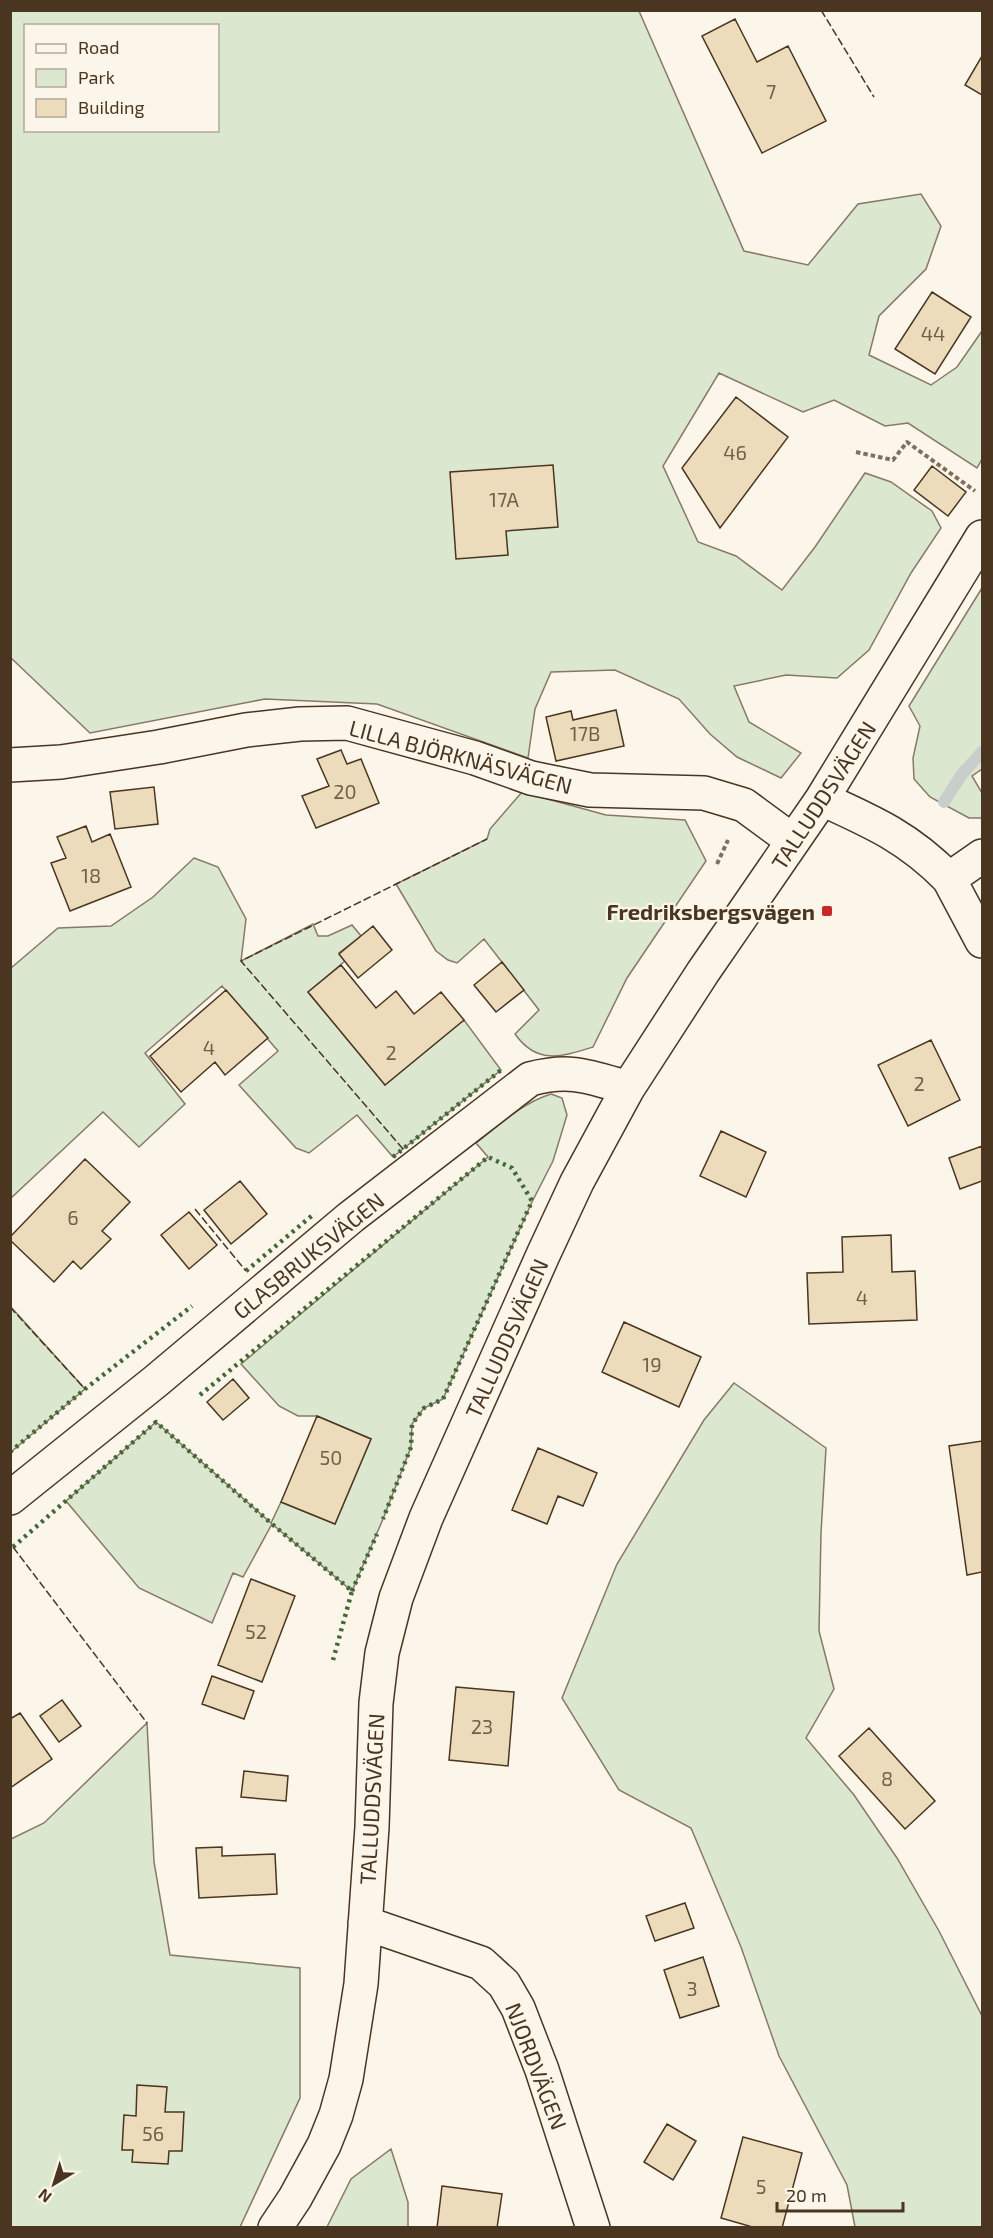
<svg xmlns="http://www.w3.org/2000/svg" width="993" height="2238" viewBox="0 0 993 2238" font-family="'Exo 2',sans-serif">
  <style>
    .green { fill: #dce7d0; stroke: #887966; stroke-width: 1.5; fill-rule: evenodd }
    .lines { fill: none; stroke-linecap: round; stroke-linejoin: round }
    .stream { stroke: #c9cecd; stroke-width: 12 }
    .building { fill: #ecdcbc; stroke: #4a3520; stroke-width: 1.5 }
    .minor-casing { stroke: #4a3520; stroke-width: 36 }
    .path { stroke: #7f6f5c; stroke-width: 4; stroke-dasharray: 4.5 3; stroke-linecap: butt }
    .minor { stroke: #fbf6e9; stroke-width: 33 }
    .hedge { stroke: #436837; stroke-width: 4.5; stroke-dasharray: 3 4.5; stroke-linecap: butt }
    .fence { stroke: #4a3520; stroke-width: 1.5; stroke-dasharray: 8 3; stroke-linecap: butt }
    .poi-dot { fill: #c62828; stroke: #fbf6e9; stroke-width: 2 }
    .labels { text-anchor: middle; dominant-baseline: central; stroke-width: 4.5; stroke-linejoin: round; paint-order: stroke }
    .number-label { font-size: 20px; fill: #725f47 }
    .street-label { font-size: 22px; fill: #4a3520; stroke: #fbf6e9 }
    .poi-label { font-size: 22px; font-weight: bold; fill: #4a3520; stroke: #fbf6e9; text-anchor: end }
  </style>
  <rect width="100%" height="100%" fill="#fbf6e9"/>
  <path class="green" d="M10 11H639L744 251 808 265 858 204 921 194 941 226 926 269 879 316 869 355 931 385 957 367 982 331V459L977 468 908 423 885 426 834 400 803 412 719 373 663 466 698 542 736 556 782 590 815 547 865 473 891 482 932 511 941 528 911 573 869 650 837 678 786 675 734 686 749 722 801 753 781 778 737 757 710 734 679 699 615 670 551 672 535 709 528 758 377 704 265 699 90 733 11 658ZM26 26H218V130H26Z
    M982 588V769L972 776 982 793V818H969L930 797 914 779 913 758 920 726 909 706Z
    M522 792 606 815 685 820 706 861 627 978 593 1047C561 1057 537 1065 515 1034L539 1010 484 939 457 963 448 960 436 951 396 884 487 839 490 829Z
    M194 858 218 867 246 919 241 961 313 924 318 936H328L352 925 361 936 339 953 345 961 308 992 385 1085 464 1020 501 1070 393 1157 357 1115 309 1153 296 1148 239 1085 278 1051 222 986 145 1053 185 1104 139 1147 103 1112 11 1198V968L58 928 111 926 153 897Z
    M551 1094 562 1098 567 1115 553 1161 532 1202 443 1399 424 1408 412 1424 411 1447 383 1519 352 1591 272 1524 243 1577 233 1573 212 1623 139 1588 66 1501 156 1422 271 1523 281 1502 335 1524 371 1439 317 1416H298L279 1406 241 1364 488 1157 476 1143C499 1125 522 1103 551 1094Z
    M11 1307 85 1389 11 1452Z
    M734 1383 826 1448 821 1533 819 1631 834 1689 806 1738 854 1795 897 1858 939 1931 982 2016V2227H855L847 2185 779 2056 741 1947 691 1828 619 1790 562 1698 617 1564 704 1420Z
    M147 1723 154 1862 170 1955 300 1968V2098L240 2227 11 2228V1839L44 1823Z
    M391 2149 408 2202V2227H327L351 2179Z"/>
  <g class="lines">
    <path class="stream" d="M944 802 962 774 982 752"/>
  </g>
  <path class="building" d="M735 19 757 62 788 46 826 121 762 153 702 36Z
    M982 56V95L965 85Z
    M932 292 971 317 935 374 895 349Z
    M736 397 788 437 720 528 682 468Z
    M553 465 558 527 506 531 508 555 456 559 450 472Z
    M932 466 966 492 948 516 914 490Z
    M616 710 624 746 556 761 546 717 571 711 573 720Z
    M341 750 347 764 361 759 379 803 316 828 302 796 329 786 317 759Z
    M154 787 158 824 115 829 110 792Z
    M86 826 92 842 110 834 131 887 70 911 51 863 66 858 57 837Z
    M373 926 392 950 358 978 339 954Z
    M502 962 524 990 496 1012 474 985Z
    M341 965 376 1008 396 991 414 1014 441 992 464 1020 385 1085 308 992Z
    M226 990 268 1038 225 1075 215 1062 181 1092 150 1056Z
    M931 1040 960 1100 908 1126 878 1065Z
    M721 1131 766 1152 746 1197 700 1176Z
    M982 1146V1181L960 1189 949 1158Z
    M85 1159 130 1202 102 1231 111 1239 81 1269 73 1261 54 1282 10 1240V1237Z
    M240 1181 267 1214 231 1244 204 1210Z
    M189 1212 217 1245 189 1269 161 1235Z
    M891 1235 892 1272 915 1271 917 1320 809 1324 807 1273 843 1272 842 1237Z
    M624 1322 701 1357 679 1407 602 1372Z
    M233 1379 249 1398 223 1420 207 1402Z
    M317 1416 371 1439 335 1524 281 1502Z
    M982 1441V1572L967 1575 949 1446Z
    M538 1448 597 1473 583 1506 558 1496 547 1524 512 1510Z
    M251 1579 295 1596 262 1682 218 1665Z
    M212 1676 254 1691 244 1719 202 1704Z
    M456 1687 514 1692 508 1766 449 1760Z
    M62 1700 81 1726 59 1742 40 1716Z
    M20 1713 52 1759 10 1788V1719Z
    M869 1728 935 1801 905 1829 839 1756Z
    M244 1771 288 1776 286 1801 241 1797Z
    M222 1847V1856L275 1854 277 1894 199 1898 196 1848Z
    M685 1903 694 1928 655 1941 646 1916Z
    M703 1957 719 2006 680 2018 664 1970Z
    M137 2085 167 2087 165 2112H184L182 2151H169L168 2164 132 2162 133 2150H122L124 2115 136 2116Z
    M667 2124 696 2141 673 2180 644 2162Z
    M743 2137 802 2153 782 2228H756L721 2218Z
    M442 2186 502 2194 497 2228H437Z"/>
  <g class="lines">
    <defs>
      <path id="minor" d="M10 765 61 762 159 747 246 730 300 724 347 723 475 758 531 778 590 790 704 793 744 805 793 841
        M822 799C873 822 909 838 949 879L982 856
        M949 879 982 941
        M10 1498 156 1381 351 1217 530 1079C571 1068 590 1077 628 1088
        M365 1923 481 1963 504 1984 518 2008 542 2070 593 2228
        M275 2228 295 2198 324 2145 336 2115 346 2079 361 1984 372 1827 376 1703 382 1653 396 1598 426 1518 543 1255 577 1182 628 1088 703 972 822 799 982 537"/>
    </defs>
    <use href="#minor" class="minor-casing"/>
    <path class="path" d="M856 452 893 460 907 442 975 491
      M717 864 728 840"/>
    <use href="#minor" class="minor"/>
    <path class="hedge" d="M393 1157 501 1070
      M246 1271 315 1213
      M200 1395 488 1157 512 1168 532 1201 443 1399 424 1408 412 1424 411 1447 383 1519
      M10 1452 85 1389 192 1306
      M13 1547 156 1422 272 1524 352 1591 333 1660
      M352 1591 377 1534"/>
    <path class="fence" d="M821 10 874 97
      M403 1149 241 961 487 839
      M195 1209 246 1271
      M10 1307 85 1389
      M13 1547 147 1723"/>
  </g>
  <rect class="poi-dot" x="821" y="905" width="12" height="12" rx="3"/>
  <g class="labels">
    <g class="number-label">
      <text x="771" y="91">7</text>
      <text x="933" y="333">44</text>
      <text x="735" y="452">46</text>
      <text x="504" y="499">17A</text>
      <text x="585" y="733">17B</text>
      <text x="345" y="791">20</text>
      <text x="91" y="875">18</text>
      <text x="209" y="1047">4</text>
      <text x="391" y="1052">2</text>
      <text x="919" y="1083">2</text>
      <text x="73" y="1217">6</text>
      <text x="862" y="1297">4</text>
      <text x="652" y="1364">19</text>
      <text x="331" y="1457">50</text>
      <text x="256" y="1631">52</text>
      <text x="482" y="1726">23</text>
      <text x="887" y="1778">8</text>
      <text x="692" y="1988">3</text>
      <text x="153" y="2133">56</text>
      <text x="761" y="2186">5</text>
    </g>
    <g class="street-label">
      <text transform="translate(461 756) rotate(15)">LILLA BJÖRKNÄSVÄGEN</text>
      <text transform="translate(823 795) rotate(-57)">TALLUDDSVÄGEN</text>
      <text transform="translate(308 1255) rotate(-39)">GLASBRUKSVÄGEN</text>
      <text transform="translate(506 1338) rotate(-66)">TALLUDDSVÄGEN</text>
      <text transform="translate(371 1799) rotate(-87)">TALLUDDSVÄGEN</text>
      <text transform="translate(537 2066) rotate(69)">NJORDVÄGEN</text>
    </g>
    <g class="poi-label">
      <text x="815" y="911">Fredriksbergsvägen</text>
    </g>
  </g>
  <rect width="993" height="2238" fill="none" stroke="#4a3520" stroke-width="24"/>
  <rect x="24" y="24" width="195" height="108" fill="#fbf6e9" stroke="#b4a999" stroke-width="1.5"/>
  <rect x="36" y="44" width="30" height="9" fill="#fbf6e9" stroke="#b4a999" stroke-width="1.5"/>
  <text x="78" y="54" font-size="18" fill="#4a3520">Road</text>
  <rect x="36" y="69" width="30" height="18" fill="#dce7d0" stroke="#b4a999" stroke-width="1.5"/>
  <text x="78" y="84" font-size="18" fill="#4a3520">Park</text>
  <rect x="36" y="99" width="30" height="18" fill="#ecdcbc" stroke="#b4a999" stroke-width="1.5"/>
  <text x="78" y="114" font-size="18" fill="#4a3520">Building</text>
  <g transform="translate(54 2184) rotate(218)" stroke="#fbf6e9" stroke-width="4.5" paint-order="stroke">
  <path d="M0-4.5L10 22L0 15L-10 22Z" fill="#4a3520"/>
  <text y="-9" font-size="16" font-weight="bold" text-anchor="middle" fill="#4a3520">N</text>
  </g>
  <path d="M777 2202v9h126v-9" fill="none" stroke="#4a3520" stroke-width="3"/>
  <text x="786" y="2202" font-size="18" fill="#4a3520" stroke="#fbf6e9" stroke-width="4.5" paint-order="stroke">20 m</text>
</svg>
